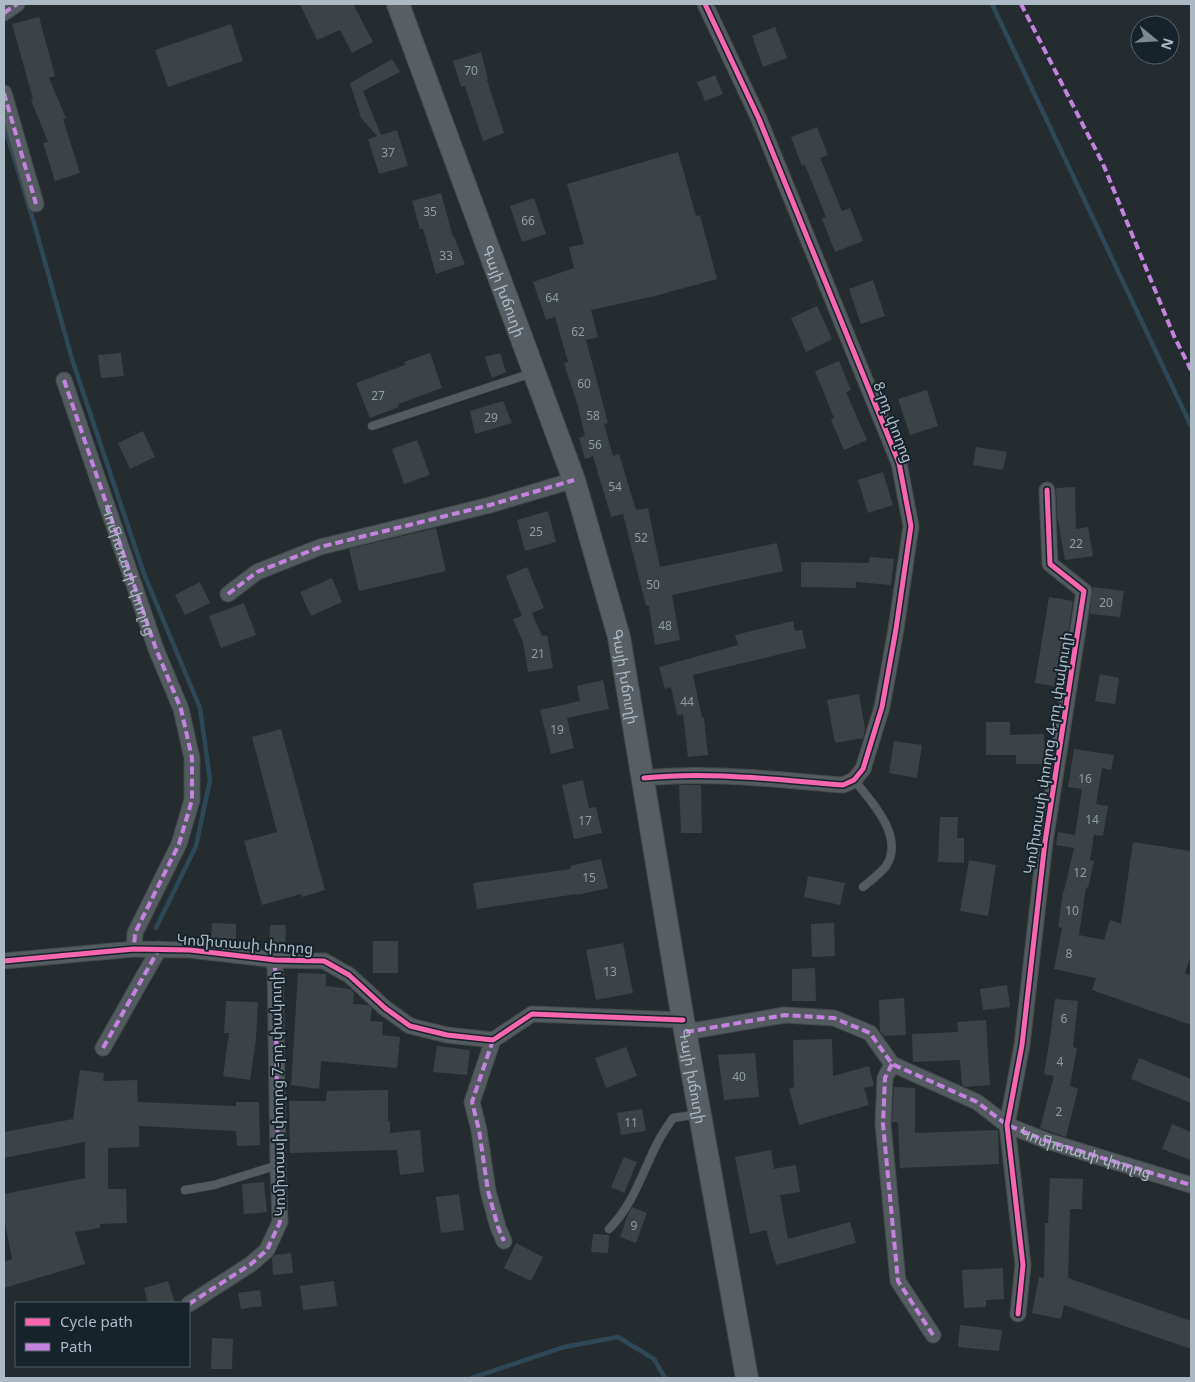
<svg xmlns="http://www.w3.org/2000/svg" width="1195" height="1382" viewBox="0 0 1195 1382" font-family="'Noto Sans','Noto Sans Armenian',sans-serif">
  <style>
    .lines { fill: none; stroke-linecap: round; stroke-linejoin: round }
    .stream { stroke: #2e4858; stroke-width: 4.5 }
    .building { fill: #3c4347 }
    .lane-casing { stroke: #42484b; stroke-width: 9 }
    .street-casing { stroke: #42484b; stroke-width: 17 }
    .secondary-casing { stroke: #42484b; stroke-width: 24 }
    .lane { stroke: #535a60; stroke-width: 8 }
    .street { stroke: #535a60; stroke-width: 15 }
    .secondary { stroke: #575e64; stroke-width: 22 }
    .quiet { stroke: #c483df; stroke-width: 4; stroke-dasharray: 8 4; stroke-linecap: butt }
    .cycleway-casing { stroke: #17232b; stroke-width: 8 }
    .cycleway { stroke: #f766af; stroke-width: 5 }
    .labels { text-anchor: middle; dominant-baseline: central; stroke-width: 4; stroke-linejoin: round; paint-order: stroke }
    .number-label { font-size: 12px; fill: #8f9ca5 }
    .street-label { font-size: 15px; fill: #abbac4; stroke: #17232b }
  </style>
  <rect width="100%" height="100%" fill="#242c30"/>
  <g class="lines">
    <path class="stream" d="M992 4 1191 426
      M4 125 34 223 72 359 144 574 200 708 210 780 196 846 156 928
      M472 1378 564 1347 618 1337 654 1359 665 1378"/>
  </g>
  <path class="building" d="M300 4H353L373 42 352 53 340 30 317 40Z
    M39 17 55 76 49 78 66 118 63 119 80 173 55 181 43 143 48 142 31 100 33 99 12 24Z
    M231 24 243 61 168 87 155 50Z
    M775 27 787 58 763 67 752 36Z
    M481 52 488 79 487 80 504 133 483 141 465 86 461 87 453 61Z
    M392 59 400 72 363 91 381 135 397 130 408 166 379 174 368 139 377 136 361 118 350 83Z
    M715 75 723 94 705 101 697 82Z
    M817 127 828 155 820 158 842 211 850 208 863 241 835 252 822 219 826 217 805 165 802 166 791 137Z
    M678 152 696 216 700 215 717 279 655 296 591 310 598 337 586 340 608 423 604 424 613 456 619 454 636 510 648 508 660 567 777 543 783 571 672 595 680 640 655 645 649 606H646L623 514 611 517 593 456 585 459 579 438 585 436 578 407 564 363 568 362 555 317 546 320 533 282 574 268 569 247 584 244 567 184Z
    M441 193 453 237H454L465 264 436 274 423 229H420L412 201Z
    M534 198 546 234 522 242 510 206Z
    M873 280 885 316 861 324 849 289Z
    M817 306 832 339 806 352 791 318Z
    M121 353 124 376 101 378 98 355Z
    M430 353 442 388 398 404 399 407 370 418 356 383 405 365 404 362Z
    M500 353 506 372 492 378 485 357Z
    M839 361 851 390 846 392 867 440 844 450 831 420 834 418 815 371Z
    M927 390 938 426 910 435 898 399Z
    M503 401 512 423 475 434 470 411Z
    M143 431 155 457 130 469 118 443Z
    M417 440 430 475 404 484 392 449Z
    M976 447 1007 452 1003 470 973 465Z
    M883 472 893 505 868 513 858 480Z
    M1075 487 1076 529 1088 527 1093 556 1065 560 1057 515 1056 488Z
    M548 511 556 542 525 551 517 520Z
    M436 528 446 571 359 591 349 549Z
    M870 557 894 559 891 585 856 582V588L801 587V562L869 563Z
    M527 567 544 608 532 613 542 636 547 635 553 668 528 672 523 642 513 619 522 616 506 576Z
    M332 578 342 602 311 616 300 592Z
    M200 582 210 603 185 615 175 595Z
    M1093 587 1124 591 1120 617 1090 614Z
    M1049 597 1073 601 1060 687 1035 683Z
    M244 603 256 635 221 648 209 616Z
    M793 621 795 631 802 630 806 648 693 675 702 718H704L708 755 688 757 683 714 677 715 671 687 665 689 659 667 738 645 735 635Z
    M1100 674 1119 678 1115 704 1095 701Z
    M603 680 609 709 567 718 574 748 551 754 540 710 580 701 577 686Z
    M859 694 865 729 863 738 835 743 827 700Z
    M986 722H1010V735L1044 734 1045 764H1016V755H986Z
    M281 729 325 890 302 897 301 894 262 905 244 841 277 832 252 737Z
    M894 741 922 745 917 778 889 773Z
    M1074 749 1114 755 1111 770 1102 768 1096 804 1108 806 1103 836 1094 835 1090 860 1094 861 1088 888 1086 887 1079 935 1104 940 1110 920 1121 924 1133 842 1191 851V955L1185 973 1191 976V1025L1092 990 1096 978 1054 969 1062 928 1058 927 1063 891H1064L1074 848 1056 845 1058 832 1075 835 1082 789 1068 787Z
    M583 780 589 808 596 807 602 833 574 839 562 785Z
    M679 785H701L702 833H681Z
    M940 817H958L957 838H964V863L938 862Z
    M601 859 608 888 577 895V894L477 909 473 883 571 869 570 866Z
    M969 860 996 865 988 916 960 911Z
    M808 876 845 883 840 905 804 897Z
    M212 923 236 924V941L211 940Z
    M834 923 835 956 812 957 811 924Z
    M270 925H286L285 947 269 946Z
    M373 941H398V973H373Z
    M623 943 633 993 596 1000 586 950Z
    M815 968 816 1001H792V969Z
    M298 973 326 974V986L350 989 354 993 353 1004 368 1005 372 1008 370 1021 383 1022 382 1035 400 1037 397 1068 321 1061 319 1089 291 1085Z
    M1007 985 1010 1007 983 1010 980 989Z
    M904 998 906 1035 884 1036 880 1031 879 1000Z
    M1055 999 1078 1001 1073 1047 1077 1048 1070 1086 1078 1089 1066 1137 1040 1128 1054 1076 1044 1074 1051 1031Z
    M226 1001 258 1002 256 1039 250 1080 223 1076 229 1033H224Z
    M986 1020 990 1085 966 1087 962 1085 960 1060 913 1062 912 1034 958 1032 957 1022Z
    M832 1039 833 1076 869 1066 874 1086 864 1088 869 1105 799 1125 789 1089 794 1087 793 1040Z
    M437 1046 470 1050 467 1075 433 1072Z
    M626 1047 637 1076 606 1088 595 1058Z
    M755 1053 759 1097 724 1100 718 1055Z
    M1139 1058 1191 1079V1103L1131 1079Z
    M80 1070 104 1073 103 1081 137 1080 138 1102 236 1106V1102H259L260 1145 237 1146 236 1131 139 1126V1147L108 1148V1189H126L127 1223 100 1224V1228L75 1232 85 1264 4 1288V1262L12 1259 4 1217V1194L85 1178V1142L4 1158V1132L73 1119Z
    M894 1087 915 1088V1133L998 1130 999 1164 900 1168 898 1122H892Z
    M388 1090V1121H390V1133L420 1130 424 1172 400 1175 397 1150 290 1153 289 1101H326L327 1091Z
    M642 1109 646 1131 621 1135 617 1113Z
    M1172 1124 1191 1132V1160L1162 1149Z
    M771 1150 774 1169 796 1165 800 1192 780 1195 788 1239 850 1222 856 1243 776 1265 766 1230 750 1234 735 1157Z
    M624 1157 637 1162 624 1193 611 1187Z
    M1050 1178 1083 1179 1082 1209H1070L1068 1278 1191 1321V1349L1064 1305 1061 1319 1032 1313 1039 1277 1044 1278 1045 1223H1048Z
    M264 1182 267 1212 244 1214 242 1184Z
    M459 1194 464 1230 441 1233 436 1197Z
    M632 1207 647 1213 636 1243 620 1237 628 1214Z
    M593 1234 609 1235 608 1253 591 1252Z
    M516 1243 543 1257 531 1281 504 1268Z
    M291 1253 293 1273 273 1275 272 1258 275 1255Z
    M1003 1268 1004 1299 986 1300V1307L964 1308 962 1270Z
    M168 1281 175 1303H148L144 1288Z
    M334 1281 337 1306 303 1310 300 1286Z
    M260 1290 262 1306 241 1309 238 1293Z
    M960 1325 1002 1330 999 1351 958 1347Z
    M212 1338 233 1339 232 1369H211Z"/>
  <g class="lines">
    <defs>
      <path id="lane" d="M372 426 532 373
        M854 780C872 802 905 837 886 866 880 874 870 881 863 887
        M185 1190 214 1185 278 1165
        M609 1229C635 1203 643 1169 660 1138 664 1131 669 1124 673 1118L699 1114"/>
      <path id="street" d="M4 13 17 4
        M4 93 36 204
        M64 380 156 649 181 709 192 758V800L179 844 135 933 134 949
        M228 594 257 572 320 547 490 505 574 480
        M644 778C710 771 777 780 843 785L854 780 863 769 882 707 896 629 911 526 899 463 759 119 705 4
        M4 961 134 949 190 950 275 960 324 961 349 975 385 1008 410 1026 447 1035 493 1040 532 1014 683 1020
        M686 1032 785 1015 834 1018 870 1033 892 1064 977 1102 1007 1125 1047 1141 1191 1185
        M493 1040 472 1102 479 1130 488 1191 498 1227 504 1241
        M103 1048 159 949
        M892 1064 885 1078 883 1124 898 1281 933 1335
        M189 1304 251 1264 267 1250 280 1222 278 1165 275 960
        M1018 1314 1023 1265 1007 1125 1022 1045 1045 842 1084 591 1050 564 1047 490"/>
      <g id="secondary">
        <path id="s1" d="M398 4 574 480 619 637 683 1020 747 1378"/>
      </g>
    </defs>
    <use href="#lane" class="lane-casing"/>
    <use href="#street" class="street-casing"/>
    <use href="#secondary" class="secondary-casing"/>
    <use href="#lane" class="lane"/>
    <use href="#street" class="street"/>
    <use href="#secondary" class="secondary"/>
    <g class="quiet">
      <path d="M1021 4 1103 164 1174 336 1191 370"/>
      <path d="M4 13 17 4"/>
      <path d="M4 93 36 204"/>
      <path id="s2" d="M64 380 156 649 181 709 192 758V800L179 844 135 933 134 949"/>
      <path d="M228 594 257 572 320 547 490 505 574 480"/>
      <path id="s3" d="M686 1032 785 1015 834 1018 870 1033 892 1064 977 1102 1007 1125 1047 1141 1191 1185"/>
      <path d="M493 1040 472 1102 479 1130 488 1191 498 1227 504 1241"/>
      <path d="M103 1048 159 949"/>
      <path d="M892 1064 885 1078 883 1124 898 1281 933 1335"/>
      <path d="M189 1304 251 1264 267 1250 280 1222 278 1165 275 960"/>
    </g>
    <defs>
      <path id="cycleway" d="M644 778C710 771 777 780 843 785L854 780 863 769 882 707 896 629 911 526 899 463 759 119 705 4
        M4 961 134 949 190 950 275 960 324 961 349 975 385 1008 410 1026 447 1035 493 1040 532 1014 683 1020
        M1018 1314 1023 1265 1007 1125 1022 1045 1045 842 1084 591 1050 564 1047 490"/>
    </defs>
    <use href="#cycleway" class="cycleway-casing"/>
    <use href="#cycleway" class="cycleway"/>
  </g>
  <g class="labels">
    <g class="number-label">
      <text x="471" y="70">70</text>
      <text x="388" y="152">37</text>
      <text x="430" y="211">35</text>
      <text x="528" y="220">66</text>
      <text x="446" y="255">33</text>
      <text x="552" y="297">64</text>
      <text x="578" y="331">62</text>
      <text x="584" y="383">60</text>
      <text x="378" y="395">27</text>
      <text x="593" y="415">58</text>
      <text x="491" y="417">29</text>
      <text x="595" y="444">56</text>
      <text x="615" y="486">54</text>
      <text x="536" y="531">25</text>
      <text x="641" y="537">52</text>
      <text x="1076" y="543">22</text>
      <text x="653" y="584">50</text>
      <text x="1106" y="602">20</text>
      <text x="665" y="625">48</text>
      <text x="538" y="653">21</text>
      <text x="687" y="701">44</text>
      <text x="557" y="729">19</text>
      <text x="1085" y="778">16</text>
      <text x="1092" y="819">14</text>
      <text x="585" y="820">17</text>
      <text x="1080" y="872">12</text>
      <text x="589" y="877">15</text>
      <text x="1072" y="910">10</text>
      <text x="1069" y="953">8</text>
      <text x="610" y="971">13</text>
      <text x="1064" y="1018">6</text>
      <text x="1060" y="1061">4</text>
      <text x="739" y="1076">40</text>
      <text x="1059" y="1111">2</text>
      <text x="631" y="1122">11</text>
      <text x="634" y="1225">9</text>
    </g>
    <g class="street-label">
      <text stroke="none"><textPath href="#s1" startOffset="306">Գայի խճուղի</textPath></text>
      <text transform="translate(894 422) rotate(69)">8-րդ փողոց</text>
      <text stroke="none"><textPath href="#s2" startOffset="201">Կոմիտասի փողոց</textPath></text>
      <text stroke="none"><textPath href="#s1" startOffset="711">Գայի խճուղի</textPath></text>
      <text transform="translate(1047 753) rotate(-81)">Կոմիտասի փողոց 4-րդ փակուղի</text>
      <text transform="translate(245 943) rotate(4)">Կոմիտասի փողոց</text>
      <text stroke="none"><textPath href="#s1" startOffset="1116">Գայի խճուղի</textPath></text>
      <text transform="translate(277 1094) rotate(-91)">Կոմիտասի փողոց 7-րդ փակուղի</text>
      <text stroke="none"><textPath href="#s3" startOffset="441">Կոմիտասի փողոց</textPath></text>
    </g>
  </g>
  <rect width="1195" height="1382" fill="none" stroke="#abbac4" stroke-width="10"/>
  <rect x="15" y="1302" width="175" height="65" fill="#17232b" stroke="#525f68"/>
  <rect x="25" y="1318" width="25" height="8" fill="#f766af" stroke="#525f68"/>
  <text x="60" y="1327" font-size="15" fill="#abbac4">Cycle path</text>
  <rect x="25" y="1343" width="25" height="8" fill="#c483df" stroke="#525f68"/>
  <text x="60" y="1352" font-size="15" fill="#abbac4">Path</text>
  <g transform="translate(1155 40) rotate(108)"><circle r="24" fill="#17232b" stroke="#525f68"/>
  <path d="M0-4L9 19L0 12L-9 19Z" fill="#7c8890"/>
  <text y="-8" font-size="14" font-weight="bold" text-anchor="middle" fill="#abbac4">N</text>
  </g>
</svg>
